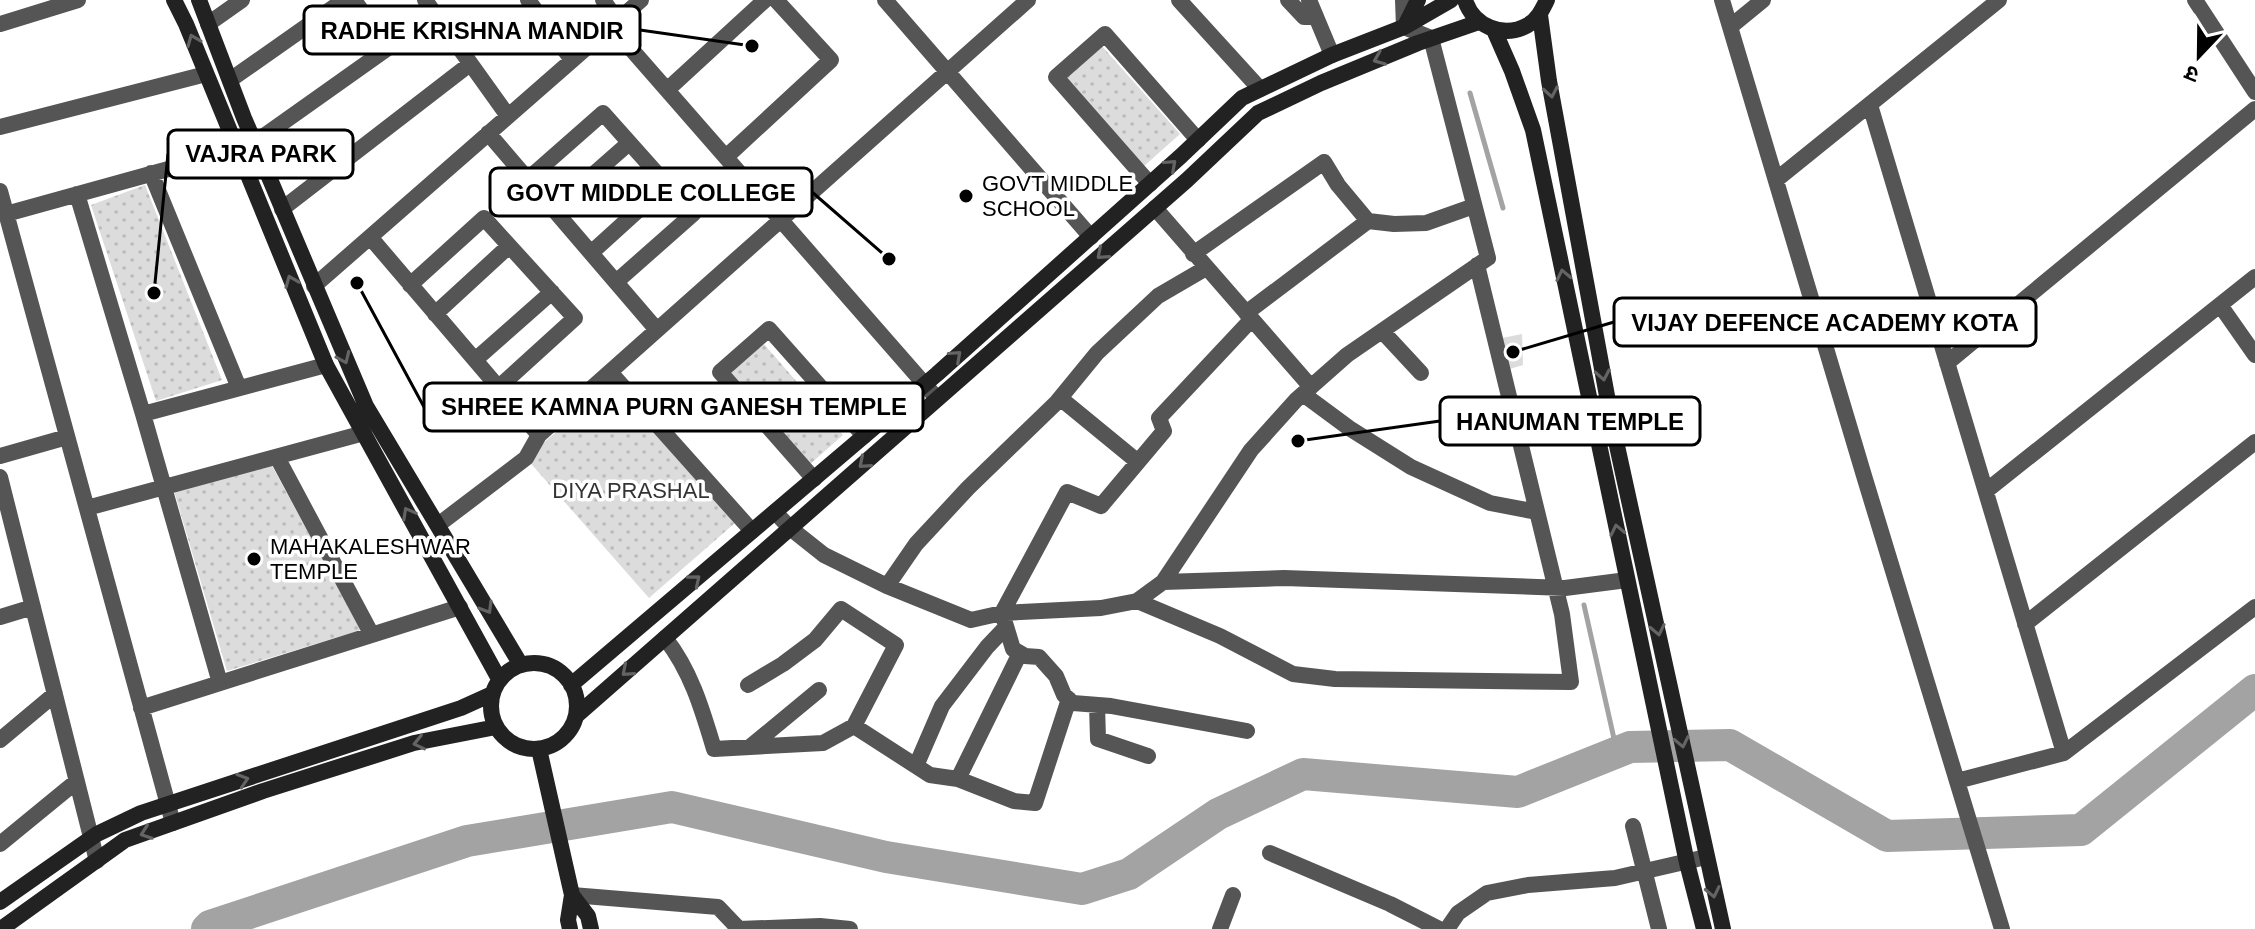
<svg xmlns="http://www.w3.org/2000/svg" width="2255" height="929" viewBox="0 0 2255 929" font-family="Helvetica,'Noto Sans Devanagari',sans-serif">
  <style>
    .grass { fill: url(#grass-dots) }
    .garden { fill: #dcdcdc }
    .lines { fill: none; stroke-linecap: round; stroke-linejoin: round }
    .stream { stroke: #a3a3a3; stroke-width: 5 }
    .river { stroke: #a3a3a3; stroke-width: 32 }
    .street { stroke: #555; stroke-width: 16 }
    .secondary { stroke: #222; stroke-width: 16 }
    .oneway { stroke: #646464 }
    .poi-dot { fill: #000; stroke: #fff; stroke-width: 3 }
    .labels { text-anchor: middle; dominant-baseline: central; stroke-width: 7; stroke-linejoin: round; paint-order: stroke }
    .poi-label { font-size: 22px; fill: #000; stroke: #fff; text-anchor: start }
    .park-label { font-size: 22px; fill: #333; stroke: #fff }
    .leader { fill: none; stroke: #000; stroke-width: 3 }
    .callout-dot { fill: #000; stroke: #fff; stroke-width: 3 }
    .callout { fill: #fff; stroke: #000; stroke-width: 3 }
    .callout-label { font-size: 24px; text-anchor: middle; font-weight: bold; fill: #000 }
  </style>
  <defs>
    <pattern id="grass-dots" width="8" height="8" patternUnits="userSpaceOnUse" patternTransform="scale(2)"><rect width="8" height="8" fill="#dcdcdc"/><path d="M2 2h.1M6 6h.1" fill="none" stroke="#bbb" stroke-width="1.8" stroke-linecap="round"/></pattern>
  </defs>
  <rect width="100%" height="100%" fill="#fff"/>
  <path class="grass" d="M1101 45 1180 134 1143 167 1064 78Z
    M145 185 222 380 156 401 91 205Z
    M764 344 843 435 808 466 728 375Z
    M613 383 735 523 649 598 526 458Z
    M271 464 361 630 227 671 174 491Z"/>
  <path class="garden" d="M1522 334 1523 365 1503 371 1502 338Z"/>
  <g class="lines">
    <path class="stream" d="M1470 93 1503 208
      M1584 605 1617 752"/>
    <path class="river" d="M207 929 210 926 467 841 672 807 886 857 1082 889 1129 874 1218 814 1303 774 1518 792 1630 747 1730 745 1887 836 2081 830 2255 690"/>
    <path class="street" d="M425 0 508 116
      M528 0 572 60
      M603 0 617 20
      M885 0 1091 237
      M1179 0 1260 89
      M1288 0 1304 17 1316 16
      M1309 0 1332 55
      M1722 0 1865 479 2002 929
      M2195 0 2255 92
      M0 24 78 0
      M208 24 242 0
      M611 26 934 395
      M1730 27 1763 0
      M230 80 344 0
      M667 90 765 0
      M1870 105 2064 753
      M0 127 206 74
      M488 133 657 330
      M254 143 388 48 354 0
      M726 157 831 60 776 0
      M151 173 239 388
      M528 179 603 113 693 214 616 282
      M1776 180 1999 0
      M1150 184 1056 77 1105 34 1198 140
      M0 191 173 823
      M77 194 143 414 220 683
      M1155 208 1311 387
      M282 209 470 64
      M554 209 629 143
      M6 214 237 150
      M370 237 539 435
      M591 253 667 184
      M1193 254 1324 162 1338 185 1368 221 1394 224 1426 223 1474 206
      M410 285 484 218 575 318 498 388
      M314 286 641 0
      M2220 305 2255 355
      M1246 313 1368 221
      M435 314 509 246
      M1382 331 1421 373
      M475 360 552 292
      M1947 363 2255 109
      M610 372 752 531
      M1303 394 1349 428 1411 467 1490 503 1537 512
      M1060 398 1138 462
      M143 414 326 365
      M0 456 67 437
      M277 457 372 635
      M0 477 97 861
      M814 479 720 372 769 329 864 436
      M1986 491 2255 277
      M87 508 364 433
      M775 512 790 528 824 555 887 586 971 620 1002 613 1101 608 1137 601 1163 582 1251 450 1296 400 1347 355 1488 258 1431 38 1404 27 1403 0
      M438 525 526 458 539 435 1028 0
      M1163 582 1284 578 1565 588 1627 580
      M887 586 916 544 968 488 1056 403 1097 353 1158 296 1206 268
      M1137 601 1220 636 1293 674 1335 679 1571 682 1562 614 1477 265
      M0 617 33 607
      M2025 624 2255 442
      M665 638C691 671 702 709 714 749L823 743 854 726 930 775 958 779 1014 801 1035 803 1069 699
      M748 685 783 664 815 640 841 609 896 645 854 726
      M1097 705 1098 739 1148 756
      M141 708 460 607
      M1247 731 1111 706 1073 703 1064 695 1056 676 1039 657 1025 656 1013 649 1002 613 1067 492 1101 506 1164 431 1159 418 1251 320
      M0 740 55 694
      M750 747 819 690
      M916 766 942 706 987 647 1006 627
      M958 779 1020 653
      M1957 781 2064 753 2255 607
      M1633 826 1659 929
      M0 844 77 781
      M1270 853 1390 904 1439 929
      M572 895 718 907 739 929 820 926 850 929
      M1220 929 1233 895
      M1447 929 1458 913 1487 893 1528 885 1615 878 1706 857"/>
    <path class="secondary" d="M174 0 186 24 326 365 499 679
      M199 0 244 118 366 406 521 665
      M1465 0C1473 26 1503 39 1528 25 1538 19 1542 10 1547 0
      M1540 15 1549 81 1612 423 1723 929
      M1405 26 1418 0
      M1494 30 1512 71 1533 130 1687 863 1704 929
      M491 706a43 43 0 1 1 86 0a43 43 0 1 1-86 0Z
      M571 685 937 374 1181 156 1242 98 1332 55 1404 27 1451 0
      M576 716 1187 180 1258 113 1321 83 1418 43 1479 22
      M539 749 572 895 568 920 570 929
      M572 895 588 916 591 929
      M0 902 97 834 141 813 461 708 492 694
      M1 929 125 840 263 791 414 743 496 727"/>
  </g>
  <defs><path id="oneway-chevron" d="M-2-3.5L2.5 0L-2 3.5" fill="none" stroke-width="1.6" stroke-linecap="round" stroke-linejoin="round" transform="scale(2)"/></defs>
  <g class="oneway">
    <use href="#oneway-chevron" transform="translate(193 40) rotate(-112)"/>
    <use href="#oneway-chevron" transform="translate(1379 59) rotate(158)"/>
    <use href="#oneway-chevron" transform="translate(1551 92) rotate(80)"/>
    <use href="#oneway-chevron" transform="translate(1171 165) rotate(-42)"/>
    <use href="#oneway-chevron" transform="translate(1102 254) rotate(139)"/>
    <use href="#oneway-chevron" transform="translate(1563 275) rotate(-102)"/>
    <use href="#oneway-chevron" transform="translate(291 281) rotate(-112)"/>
    <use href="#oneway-chevron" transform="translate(956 356) rotate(-42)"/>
    <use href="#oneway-chevron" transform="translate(344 358) rotate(66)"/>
    <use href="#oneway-chevron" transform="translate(1603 375) rotate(80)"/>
    <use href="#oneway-chevron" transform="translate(864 463) rotate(139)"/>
    <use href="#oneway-chevron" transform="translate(408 513) rotate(-119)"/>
    <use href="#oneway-chevron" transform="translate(1617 530) rotate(-102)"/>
    <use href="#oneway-chevron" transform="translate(695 580) rotate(-40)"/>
    <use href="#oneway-chevron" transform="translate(487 608) rotate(59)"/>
    <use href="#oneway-chevron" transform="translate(1658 630) rotate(78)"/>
    <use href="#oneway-chevron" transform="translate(627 671) rotate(139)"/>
    <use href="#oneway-chevron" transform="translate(1682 742) rotate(78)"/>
    <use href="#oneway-chevron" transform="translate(419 743) rotate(167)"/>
    <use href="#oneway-chevron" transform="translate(243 780) rotate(-18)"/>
    <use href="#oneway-chevron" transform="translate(146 833) rotate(160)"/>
    <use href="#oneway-chevron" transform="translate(1713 892) rotate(78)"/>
  </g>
  <g class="poi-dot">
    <circle cx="966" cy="196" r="8"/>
    <circle cx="254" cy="559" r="8"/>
  </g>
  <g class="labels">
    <g class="poi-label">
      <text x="982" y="183">GOVT MIDDLE<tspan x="982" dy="25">SCHOOL</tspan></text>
      <text x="270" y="546">MAHAKALESHWAR<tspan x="270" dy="25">TEMPLE</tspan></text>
    </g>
    <g class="park-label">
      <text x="631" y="490">DIYA PRASHAL</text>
    </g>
  </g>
  <path class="leader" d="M752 46L640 30M154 293L168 154M889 259L812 192M1513 352L1614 322M357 283L424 407M1298 441L1440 421"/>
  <g class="callout-dot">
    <circle cx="752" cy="46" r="8"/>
    <circle cx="154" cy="293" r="8"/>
    <circle cx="889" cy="259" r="8"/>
    <circle cx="1513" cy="352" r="8"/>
    <circle cx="357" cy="283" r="8"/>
    <circle cx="1298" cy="441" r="8"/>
  </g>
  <g class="callout">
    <rect x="304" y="6" width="336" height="48" rx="8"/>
    <rect x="168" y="130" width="185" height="48" rx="8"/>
    <rect x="490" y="168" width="322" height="48" rx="8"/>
    <rect x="1614" y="298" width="422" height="48" rx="8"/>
    <rect x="424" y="383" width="499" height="48" rx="8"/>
    <rect x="1440" y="397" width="260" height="48" rx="8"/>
  </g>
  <g class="callout-label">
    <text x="472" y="39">RADHE KRISHNA MANDIR</text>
    <text x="261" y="162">VAJRA PARK</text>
    <text x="651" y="201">GOVT MIDDLE COLLEGE</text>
    <text x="1825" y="331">VIJAY DEFENCE ACADEMY KOTA</text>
    <text x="674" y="415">SHREE KAMNA PURN GANESH TEMPLE</text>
    <text x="1570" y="430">HANUMAN TEMPLE</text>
  </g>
  <g transform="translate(2199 56) rotate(202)" stroke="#ffffff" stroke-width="6" paint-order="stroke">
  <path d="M0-6L14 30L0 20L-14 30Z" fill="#000000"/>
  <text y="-12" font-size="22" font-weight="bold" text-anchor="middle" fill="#000000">उ</text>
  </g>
</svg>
